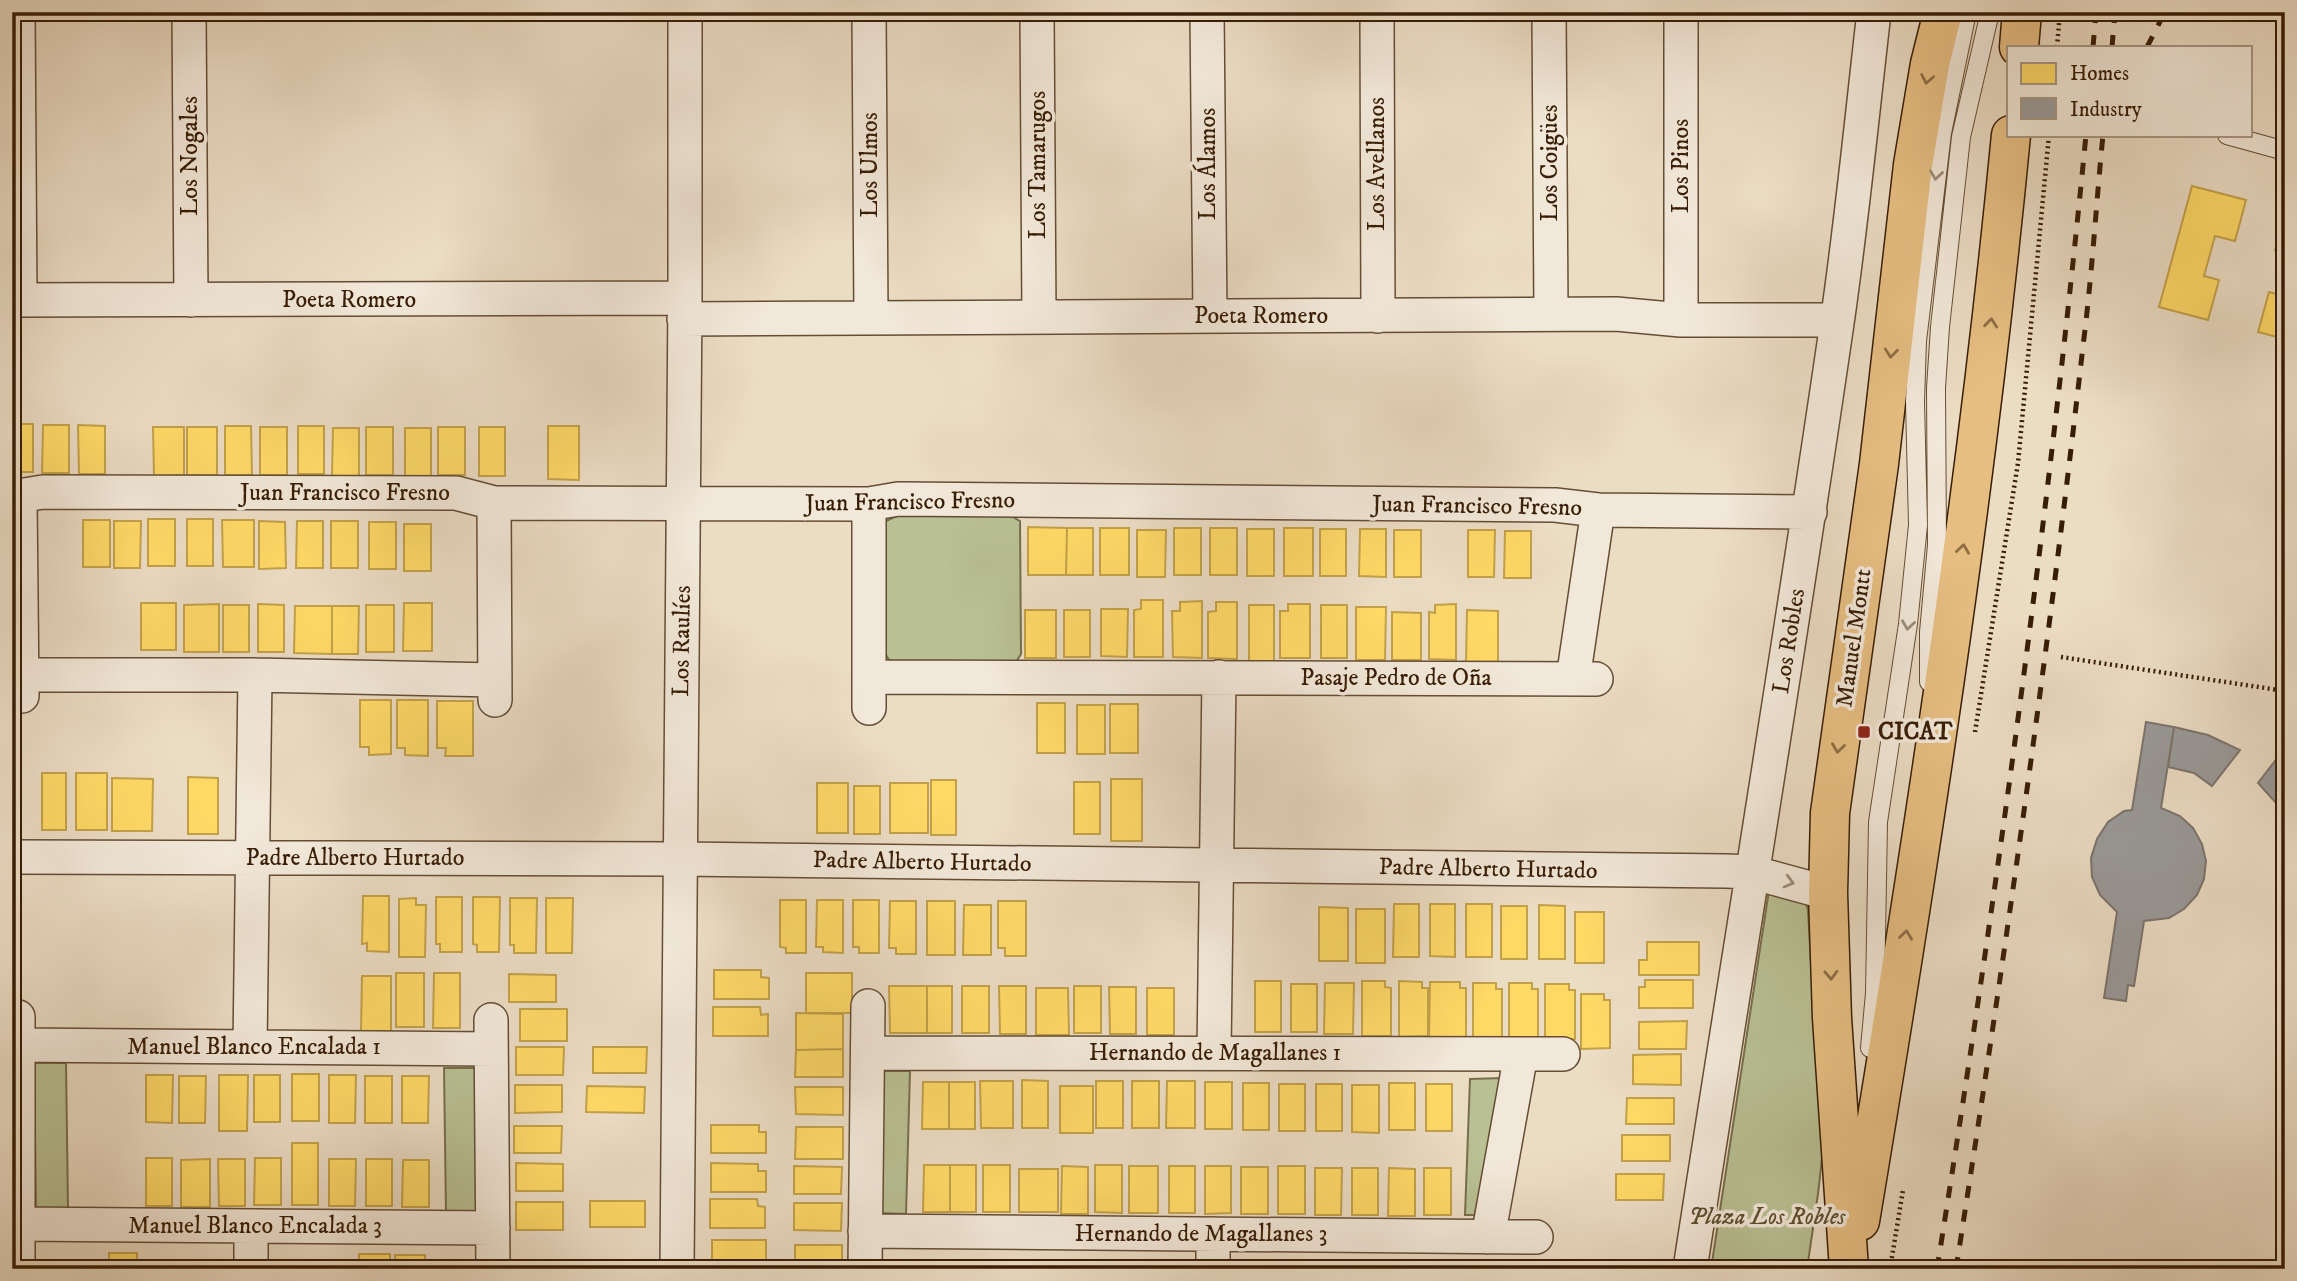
<svg xmlns="http://www.w3.org/2000/svg" width="2297" height="1281" viewBox="0 0 2297 1281" font-family="'IM FELL DW Pica',serif">
  <style>
    .green { fill: #b8c094; stroke: #786e4c; stroke-width: 2 }
    .homes { fill: #ffd966; stroke: #c3a149; stroke-width: 2 }
    .industry { fill: #999; stroke: #7c746d; stroke-width: 2 }
    .lines { fill: none; stroke-linecap: round; stroke-linejoin: round }
    .service-casing { stroke: #654d35; stroke-width: 20 }
    .minor-casing { stroke: #654d35; stroke-width: 36 }
    .primary-casing { stroke: #381d05; stroke-width: 41 }
    .path { stroke: #381d05; stroke-width: 4.5; stroke-dasharray: 2 3.5; stroke-linecap: butt }
    .service { stroke: #f2e8d9; stroke-width: 18 }
    .minor { stroke: #f2e8d9; stroke-width: 33 }
    .primary { stroke: #e6be82; stroke-width: 38 }
    .rail { stroke: #381d05; stroke-width: 5; stroke-dasharray: 12 12; stroke-linecap: butt }
    .oneway { stroke: #8f6e44 }
    .oneway2 { stroke: #9e8d7a }
    .poi-dot { fill: #8f2418; stroke: #f2e8d9; stroke-width: 2.5 }
    .labels { text-anchor: middle; dominant-baseline: central; stroke-width: 7; stroke-linejoin: round; paint-order: stroke }
    .street-label { font-size: 24px; fill: #381d05; stroke: #f2e8d9 }
    .poi-label { font-size: 24px; font-weight: bold; fill: #381d05; stroke: #f2e8d9; text-anchor: start }
    .park-label { font-size: 24px; font-style: italic; fill: #5e4e30; stroke: #f2e8d9 }
  </style>
  <rect width="100%" height="100%" fill="#ebdcc4"/>
  <filter id="stains"><feTurbulence type="fractalNoise" baseFrequency=".00286" numOctaves="4"/><feColorMatrix values="0 0 0 0 .2 0 0 0 0 .09 0 0 0 0 .02 0 0 0 .5 -.17"/></filter>
  <radialGradient id="worn" r=".72"><stop offset=".6" stop-color="#630" stop-opacity="0"/><stop offset="1" stop-color="#630" stop-opacity=".3"/></radialGradient>
  <path class="green" d="M901 514 1011 516 1020 521 1021 654 1016 662 907 667 889 660 880 645 884 522Z
    M1769 890 1806 904 1808 910 1814 1021 1826 1122 1818 1194 1807 1269H1711Z
    M34 1063H66L68 1208 36 1209Z
    M444 1068H476L479 1213 446 1214Z
    M883 1071H910L906 1214 879 1213Z
    M1504 1078 1480 1215H1465L1470 1079Z"/>
  <path class="homes" d="M2192 186 2246 200 2235 241 2215 236 2204 276 2219 280 2208 320 2159 307Z
    M2285 216V253L2275 250Z
    M2269 292 2284 296 2285 292V339L2258 332Z
    M12 424H33V472H12Z
    M43 425H69V473H42Z
    M78 425 105 426V474H79Z
    M225 426H251L252 475H225Z
    M298 426H324V474H298Z
    M548 426H579V480L548 479Z
    M153 427H184V475L154 476Z
    M187 427H217V475H187Z
    M260 427H287V475H260Z
    M366 427H393V475H366Z
    M438 427H465V475H438Z
    M479 427H505V476H479Z
    M333 428H359V476H332Z
    M405 428H431V476H405Z
    M148 519H175V566H148Z
    M187 519H213V566H187Z
    M83 520H110V567H83Z
    M222 520H254V567H223Z
    M114 521H141L140 568H114Z
    M259 521 285 522 286 568 259 569Z
    M297 521H323V568H296Z
    M331 521H358V568H331Z
    M369 522H396V569H369Z
    M404 524H431V571H404Z
    M1028 527 1067 528 1066 575H1028Z
    M1067 528H1093V575H1066Z
    M1100 528H1129V575H1100Z
    M1174 528H1201V575H1174Z
    M1210 528H1237V575H1210Z
    M1284 528H1313V576H1284Z
    M1247 529H1274V576H1247Z
    M1320 529H1346V576H1320Z
    M1360 529H1386V577L1359 576Z
    M1137 530H1166L1165 577H1137Z
    M1394 530H1421V577H1394Z
    M1468 530H1495L1494 577H1468Z
    M1505 531H1531V578H1504Z
    M1141 600H1163V657H1134V610L1141 609Z
    M1202 601V658L1173 657 1172 611H1180V602Z
    M1216 602H1237V659L1208 658V612L1216 611Z
    M141 603H176V650H141Z
    M404 603H432V651H403Z
    M219 604V652H184V605Z
    M258 604 284 605V652H258Z
    M1288 604H1310V658H1280V611H1288Z
    M1456 604V660L1429 659V612L1435 613V605Z
    M223 605H249V652H223Z
    M366 605H394V652H366Z
    M1249 605H1274V663H1249Z
    M1321 605H1347V658H1321Z
    M295 606H332V654L294 653Z
    M332 606H359L358 654H332Z
    M1356 607H1386L1385 660H1356Z
    M1101 609H1128L1127 657 1101 656Z
    M1025 610H1056V658H1025Z
    M1064 610H1090V657H1064Z
    M1467 610 1498 611V663H1466Z
    M1392 612 1421 613V660H1392Z
    M360 700H391V754L369 755V747H360Z
    M397 700H428V756L405 755V748H397Z
    M437 701H473V756H445L446 748H437Z
    M1037 703H1065V753H1037Z
    M1110 704H1138V753H1110Z
    M1077 705H1105V754H1077Z
    M42 773H66V830H42Z
    M76 773H107V830H76Z
    M188 777 218 778V834H188Z
    M112 778 153 779 152 831H112Z
    M1111 779H1142V841H1111Z
    M931 780H956V835H931Z
    M1074 782H1100V834H1074Z
    M817 783H848V833H817Z
    M890 783H928V833H890Z
    M854 786H880V834H854Z
    M363 896H389V952L367 951V943L362 944Z
    M436 897H462V952H440V944H436Z
    M473 897H500L499 952H477V945L473 944Z
    M416 898V905H426L425 957H399V899Z
    M510 898H537L536 953H514V945H510Z
    M546 898H573L572 953H546Z
    M780 900H806V953H786V948L780 947Z
    M817 900H843V953L823 952V947H816Z
    M853 900H879V953H859V947H853Z
    M890 901H916V954H896V948H889Z
    M927 901H955V955H927Z
    M998 901H1026V956H1005V948H998Z
    M1394 904H1419V957H1393Z
    M1430 904H1455V957L1430 956Z
    M1466 904H1492V957H1466Z
    M964 905H991V955H963Z
    M1539 905 1565 906V959H1539Z
    M1501 906H1527V959H1501Z
    M1319 907 1348 908V961H1319Z
    M1356 909H1385V963H1356Z
    M1575 912H1604V963H1575Z
    M1647 942H1699V975H1639V960H1647Z
    M714 970H761V977L769 978V999H714Z
    M396 973H424V1027H396Z
    M434 973H460V1028H433Z
    M806 973H852V1013H806Z
    M509 974 556 975V1002H509Z
    M362 976H391V1031H361Z
    M1645 980H1693V1008H1639V987H1645Z
    M1255 981H1281V1032H1255Z
    M1362 981H1385V987L1391 988V1036H1362Z
    M1399 981 1422 982V988H1428V1036L1399 1037Z
    M1430 982H1460V988H1466V1037H1429Z
    M1325 983H1354L1353 1034H1324Z
    M1473 983H1496V989H1502V1038H1473Z
    M1509 983H1532V989H1538V1038H1509Z
    M1291 984H1317V1032H1291Z
    M1545 984H1569V990H1575V1039H1545Z
    M889 986H927V1033H890Z
    M927 986H952V1033H927Z
    M962 986H989V1033H962Z
    M999 986H1026V1034H1000Z
    M1074 986H1101V1033H1074Z
    M1109 987H1136V1034H1110Z
    M1036 988H1068L1069 1035H1036Z
    M1147 988H1174V1035H1147Z
    M1581 994H1604V1000H1610V1048L1581 1049Z
    M713 1007H760L761 1015 768 1014V1036H713Z
    M520 1009H567V1041H520Z
    M796 1013 843 1014V1049L796 1050Z
    M1687 1021 1686 1049H1639V1022Z
    M516 1047H564L563 1075H516Z
    M593 1047H647L646 1073H593Z
    M843 1049V1077H795L796 1050Z
    M1681 1054V1085L1633 1084V1055Z
    M292 1074H319V1121H292Z
    M146 1075H173L172 1123 146 1122Z
    M219 1075H248L247 1131H219Z
    M254 1075H280V1122H254Z
    M329 1075H356L355 1123H329Z
    M179 1076H206L205 1123H179Z
    M365 1076H392V1123H365Z
    M402 1076H429L428 1123H402Z
    M1022 1080 1048 1081V1128H1022Z
    M980 1081H1013V1128H981Z
    M1096 1081H1123V1128H1096Z
    M1132 1081H1159V1128H1132Z
    M1167 1081H1195V1128H1166Z
    M923 1082H949V1129H922Z
    M949 1082H975V1129H949Z
    M1205 1082H1232V1129H1205Z
    M1243 1083H1269V1130H1243Z
    M1389 1083H1415V1130H1389Z
    M1279 1084H1305V1131H1279Z
    M1316 1084H1342V1131H1316Z
    M1426 1084H1452V1131H1426Z
    M515 1085H562V1112L515 1113Z
    M1352 1085H1379V1133L1352 1132Z
    M587 1086 645 1087 644 1113 586 1112Z
    M1060 1086H1093V1133H1060Z
    M795 1087H843V1115L796 1114Z
    M1627 1098H1674V1124H1626Z
    M711 1125H759V1132H766V1153H711Z
    M514 1126H562L561 1153H514Z
    M796 1127H843V1159H795Z
    M1622 1135H1670V1161H1622Z
    M292 1143H318V1205H292Z
    M146 1158H172V1206H146Z
    M255 1158H281V1205H254Z
    M210 1159V1207H181V1160Z
    M218 1159H245V1206H219Z
    M329 1159H356L355 1206H329Z
    M366 1159H392V1206H366Z
    M403 1160H429V1207H402Z
    M516 1163 563 1164V1191H516Z
    M711 1163 758 1164V1171H766V1192H711Z
    M924 1165H950V1212H923Z
    M950 1165H976V1212H950Z
    M983 1165H1010V1212H983Z
    M1095 1165H1122V1213L1095 1212Z
    M794 1166 842 1167 841 1194H794Z
    M1062 1166 1088 1167V1214H1061Z
    M1129 1166H1158V1213H1129Z
    M1169 1166H1195V1213H1169Z
    M1205 1166H1231V1213L1205 1214Z
    M1278 1166H1305V1214H1278Z
    M1241 1167H1268V1214H1241Z
    M1315 1168H1342L1341 1215H1315Z
    M1352 1168H1378V1215H1352Z
    M1389 1168 1415 1169V1216H1388Z
    M1424 1168H1451V1215H1424Z
    M1019 1169H1058V1212H1019Z
    M1616 1174H1664L1663 1200H1616Z
    M710 1199H757L758 1206 765 1207V1228H710Z
    M590 1201H645V1227H590Z
    M516 1202H563V1230H516Z
    M794 1203H842L841 1231 794 1230Z
    M712 1240H766V1269H712Z
    M795 1245H842V1269H795Z
    M109 1253H137V1269H109Z
    M359 1254H390V1269H359Z
    M395 1255H425V1269H395Z
    M960 1260H986V1269H960Z
    M1032 1260H1058V1269H1032Z
    M1135 1260H1161V1269H1135Z
    M895 1261H923V1269H895Z
    M923 1261H950V1269H923Z
    M998 1261H1024V1269H998Z
    M1076 1261H1106V1269H1076Z"/>
  <path class="industry" d="M2146 722 2174 727 2161 808 2180 816 2193 828 2202 844 2206 861 2204 879 2197 895 2184 909 2169 918 2144 921 2134 986 2128 985 2126 1001 2104 998 2117 912 2100 895 2092 877 2091 858 2097 839 2108 822 2124 811 2132 810Z
    M2174 727 2208 735 2240 750 2212 786 2194 773 2168 767Z
    M2285 748V816L2278 805 2258 783Z"/>
  <g class="lines">
    <defs>
      <path id="service" d="M2227 135 2285 151
        M1929 682V632L1937 545 1936 388 1940 327 1961 137 1990 12
        M1870 1048 1875 993 1878 822 1908 624 1918 525 1915 402 1917 341 1942 133 1967 12"/>
      <path id="minor" d="M18 12 20 300
        M189 12 191 300
        M869 12 871 318
        M1037 12 1039 317
        M1207 12 1210 316
        M1377 12 1378 316
        M1549 12 1551 314
        M1681 12V320
        M12 300 685 298
        M684 319 1616 314 1681 320H1837
        M12 497 43 492 456 493 494 503 869 504 898 499 1555 505 1598 510 1810 512
        M20 497 22 696
        M494 503 495 700
        M869 504V708
        M21 675H255L495 680
        M870 677 1596 679
        M1573 679 1598 510
        M12 857 680 859 1726 871 1751 872 1828 893
        M18 1017V1263
        M491 1020 493 1267
        M18 1045 491 1049
        M250 1047 255 675
        M868 1053 1563 1054
        M1214 1053 1219 677
        M18 1224 493 1228
        M865 1231 1536 1237
        M1488 1237 1521 1054
        M251 1269V1226
        M677 1269 685 298V12
        M865 1269 868 1006
        M1213 1269V1234
        M1690 1269C1739 953 1791 639 1837 323 1852 220 1862 116 1874 12"/>
      <path id="primary" d="M2019 47 2022 12
        M1860 1221C1920 860 1976 499 2011 135
        M1849 1269 1832 1018 1828 893 1830 813 1879 464 1913 165 1930 64 1943 12"/>
    </defs>
    <use href="#service" class="service-casing"/>
    <use href="#minor" class="minor-casing"/>
    <use href="#primary" class="primary-casing"/>
    <path class="path" d="M2057 47 2060 12
      M2061 657 2285 691
      M1975 732 2018 463 2049 135
      M1890 1269 1903 1190"/>
    <use href="#service" class="service"/>
    <use href="#minor" class="minor"/>
    <use href="#primary" class="primary"/>
    <path class="rail" d="M2093 47 2096 12
      M2112 47 2115 12
      M2147 47 2165 12
      M1937 1269C1997 892 2049 514 2086 135
      M1956 1269C2004 962 2048 655 2083 346 2092 276 2096 205 2103 135"/>
  </g>
  <defs><path id="oneway-chevron" d="M-2-3.5L2.5 0L-2 3.5" fill="none" stroke-width="1.6" stroke-linecap="round" stroke-linejoin="round" transform="scale(1.75)"/></defs>
  <g class="oneway">
    <use href="#oneway-chevron" transform="translate(1927 79) rotate(101)"/>
    <use href="#oneway-chevron" transform="translate(1991 323) rotate(-84)"/>
    <use href="#oneway-chevron" transform="translate(1891 353) rotate(96)"/>
    <use href="#oneway-chevron" transform="translate(1963 549) rotate(-82)"/>
    <use href="#oneway-chevron" transform="translate(1838 748) rotate(98)"/>
    <use href="#oneway-chevron" transform="translate(1906 935) rotate(-82)"/>
    <use href="#oneway-chevron" transform="translate(1831 975) rotate(88)"/>
  </g>
  <g class="oneway2">
    <use href="#oneway-chevron" transform="translate(1936 175) rotate(98)"/>
    <use href="#oneway-chevron" transform="translate(1908 625) rotate(98)"/>
    <use href="#oneway-chevron" transform="translate(1789 882) rotate(15)"/>
  </g>
  <rect class="poi-dot" x="1857" y="725" width="14" height="14" rx="3.5"/>
  <g class="labels">
    <g class="street-label">
      <text transform="translate(190 156) rotate(-90)">Los Nogales</text>
      <text transform="translate(1550 163) rotate(-90)">Los Coigües</text>
      <text transform="translate(1208 164) rotate(-90)">Los Álamos</text>
      <text transform="translate(1377 164) rotate(-90)">Los Avellanos</text>
      <text transform="translate(870 165) rotate(-90)">Los Ulmos</text>
      <text transform="translate(1038 165) rotate(-90)">Los Tamarugos</text>
      <text transform="translate(1681 166) rotate(-90)">Los Pinos</text>
      <text x="349" y="300">Poeta Romero</text>
      <text x="1261" y="316">Poeta Romero</text>
      <text x="345" y="493">Juan Francisco Fresno</text>
      <text transform="translate(910 502) rotate(-1)">Juan Francisco Fresno</text>
      <text transform="translate(1477 506) rotate(1)">Juan Francisco Fresno</text>
      <text transform="translate(1854 638) rotate(-82)">Manuel Montt</text>
      <text transform="translate(682 641) rotate(-89)">Los Raulíes</text>
      <text transform="translate(1789 641) rotate(-81)">Los Robles</text>
      <text x="1396" y="678">Pasaje Pedro de Oña</text>
      <text x="355" y="858">Padre Alberto Hurtado</text>
      <text transform="translate(922 862) rotate(1)">Padre Alberto Hurtado</text>
      <text transform="translate(1488 869) rotate(1)">Padre Alberto Hurtado</text>
      <text x="254" y="1047">Manuel Blanco Encalada 1</text>
      <text x="1215" y="1053">Hernando de Magallanes 1</text>
      <text x="255" y="1226">Manuel Blanco Encalada 3</text>
      <text x="1201" y="1234">Hernando de Magallanes 3</text>
    </g>
    <g class="poi-label">
      <text x="1878" y="732">CICAT</text>
    </g>
    <g class="park-label">
      <text x="1767" y="1217">Plaza Los Robles</text>
    </g>
  </g>
  <rect width="2297" height="1281" fill="none" stroke="#ebdcc4" stroke-width="42"/>
  <rect x="14" y="14" width="2269" height="1253" fill="none" stroke="#381d05" stroke-width="3.5"/>
  <rect x="21" y="21" width="2255" height="1239" fill="none" stroke="#381d05" stroke-width="2"/>
  <rect x="2007" y="46" width="245" height="91" fill="#f2e8d9" stroke="#a89784" stroke-width="2"/>
  <rect x="2021" y="63" width="35" height="21" fill="#ffd966" stroke="#a89784" stroke-width="2"/>
  <text x="2070" y="80" font-size="21" fill="#381d05">Homes</text>
  <rect x="2021" y="98" width="35" height="21" fill="#999999" stroke="#a89784" stroke-width="2"/>
  <text x="2070" y="116" font-size="21" fill="#381d05">Industry</text>
  <rect width="100%" height="100%" filter="url(#stains)"/>
  <rect width="100%" height="100%" fill="url(#worn)"/>
</svg>
